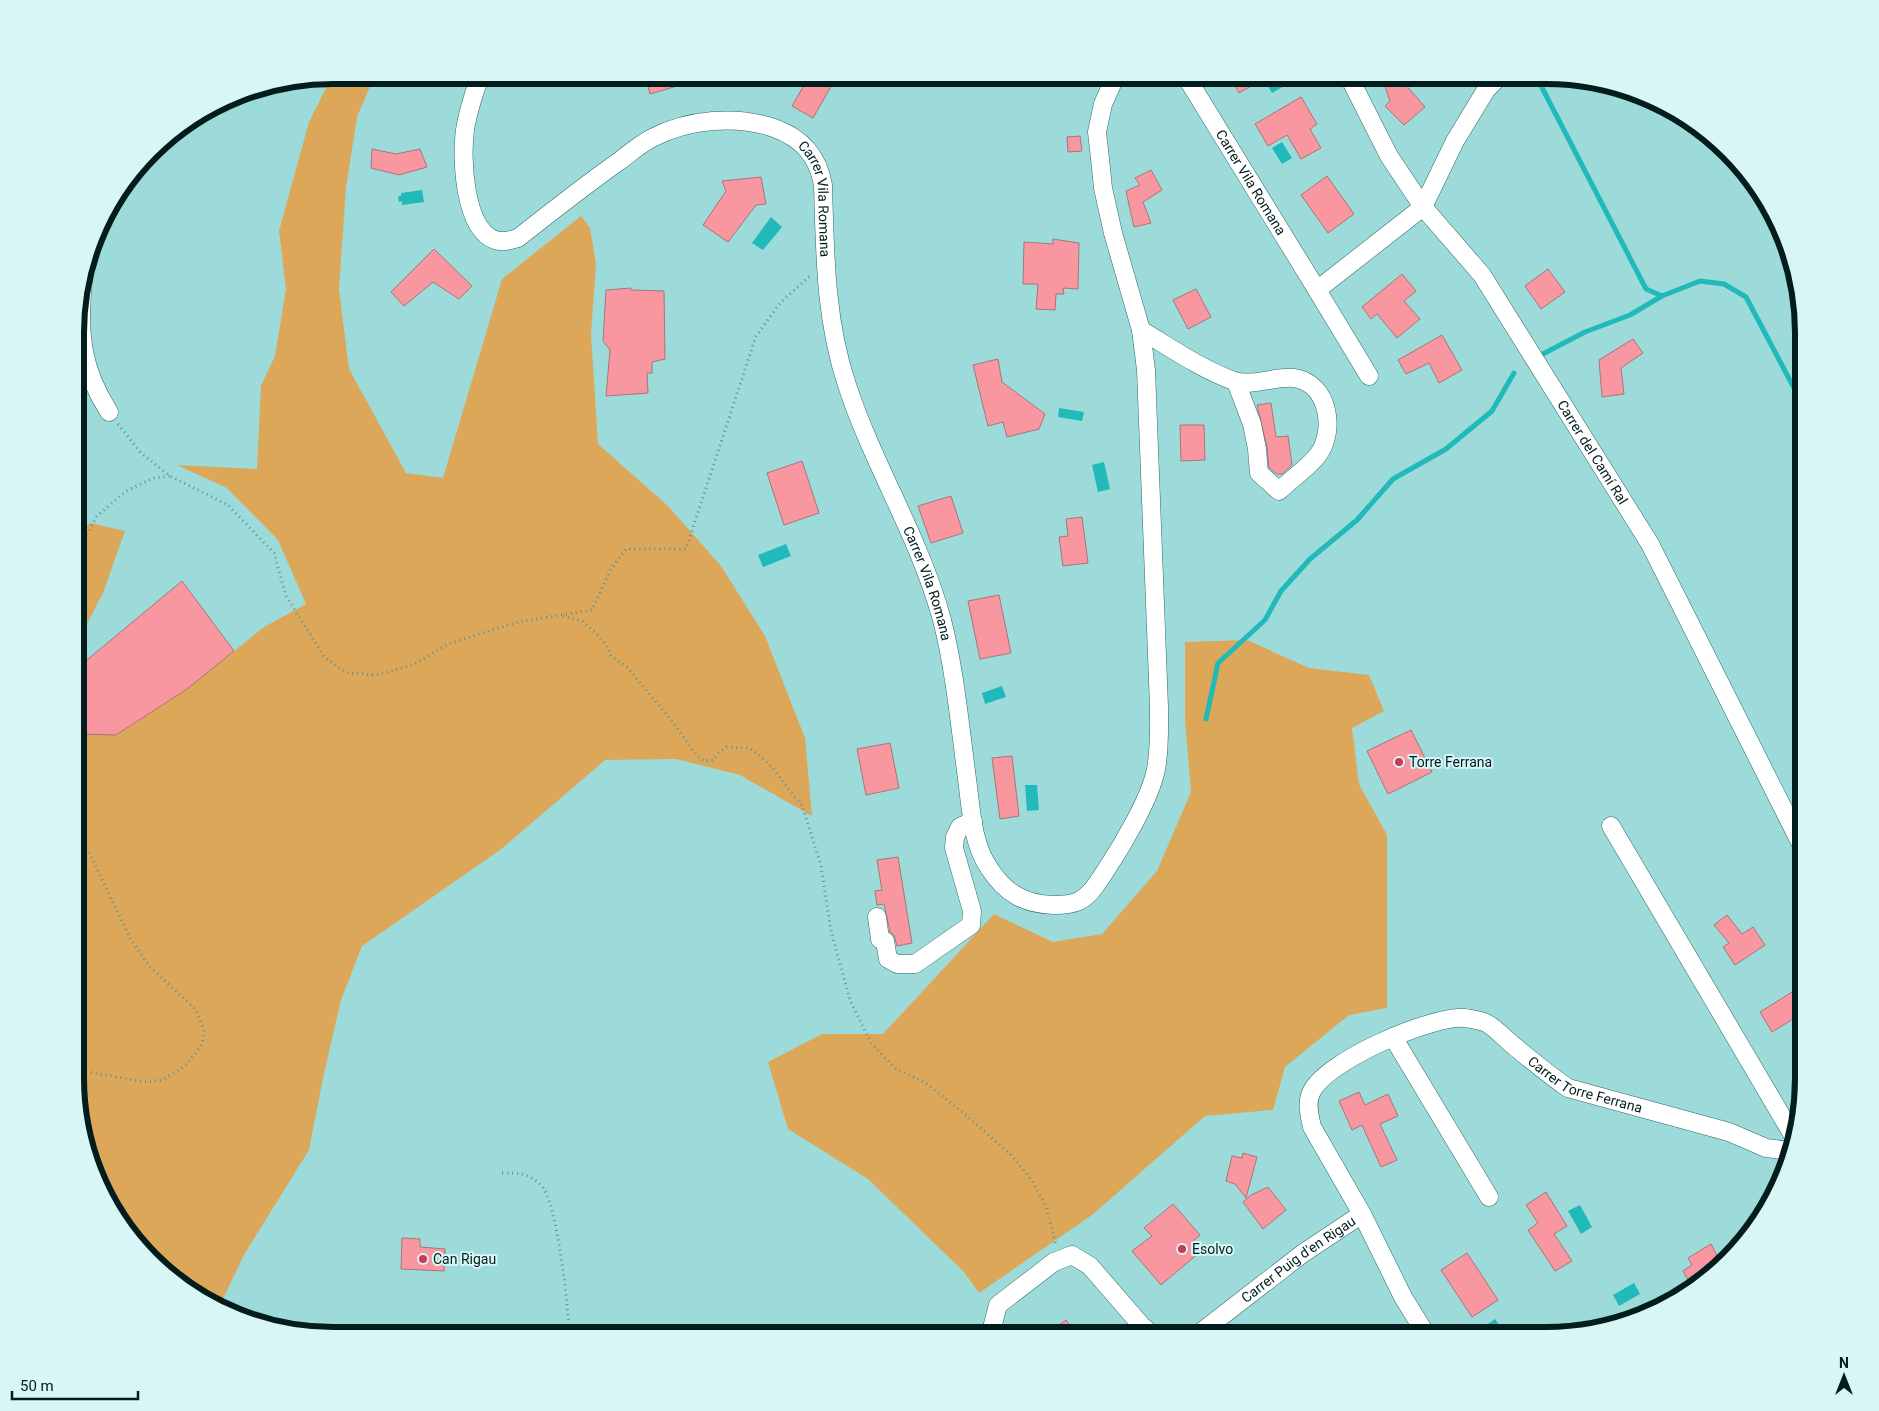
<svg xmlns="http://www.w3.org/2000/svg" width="1879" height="1411" viewBox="0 0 1879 1411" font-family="Roboto,sans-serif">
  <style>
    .green { fill: #dca759 }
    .water { fill: #21b9ba }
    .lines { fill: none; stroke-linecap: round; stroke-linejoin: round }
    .stream { stroke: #21b9ba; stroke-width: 5 }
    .building { fill: #f8979f; stroke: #a67578 }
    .minor-casing { stroke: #2c6a6a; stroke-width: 19 }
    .path { stroke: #619190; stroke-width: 3; stroke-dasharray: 1 4; stroke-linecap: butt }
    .minor { stroke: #fff; stroke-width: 18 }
    .poi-dot { fill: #cb3a54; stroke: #d7f6f5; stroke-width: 2 }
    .labels { text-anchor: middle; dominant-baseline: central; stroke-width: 4; stroke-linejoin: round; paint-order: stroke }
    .street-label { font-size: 14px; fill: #031c1c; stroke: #d7f6f5 }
    .poi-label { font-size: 14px; fill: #031c1c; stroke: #d7f6f5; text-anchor: start }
    .rim { fill: none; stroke: #031c1c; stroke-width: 6 }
  </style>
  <rect width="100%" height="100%" fill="#9ddbda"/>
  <path class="green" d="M338 75H375L357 117 346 188 339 289 349 369 406 473 443 478 502 279 581 216 590 228 596 264 591 334 598 444 668 506 721 566 765 636 805 738 812 816 740 775 676 759 605 760 500 850 362 946 341 1000 323 1078 309 1150 244 1255 219 1307 163 1272 102 1193 76 1096V734L116 735 187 689 264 627 306 604 278 540 227 488 177 465 257 469 261 386 275 356 286 289 279 231 309 122 332 76Z
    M90 523 125 531 103 593 77 643V538Z
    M1247 640 1309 668 1369 675 1384 711 1352 728 1359 784 1387 835V1008L1349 1015 1285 1067 1273 1110 1205 1116 1092 1215 979 1293 964 1272 868 1179 788 1129 768 1062 822 1034H883L994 914 1053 942 1102 934 1157 871 1191 792 1185 720V642Z"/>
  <path class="water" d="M1278 75H1287L1291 82 1272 93 1266 83Z
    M1282 142 1292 158 1282 164 1272 148Z
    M422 190 424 202 402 205V201L399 202 398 196H401V193Z
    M771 217 782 227 763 250 752 243Z
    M1059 408 1084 412 1082 421 1058 417Z
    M1104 462 1110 489 1098 492 1092 465Z
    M786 544 791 556 763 567 758 555Z
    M1002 686 1006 697 985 704 982 693Z
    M1025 785H1037L1039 810 1027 811Z
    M1580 1205 1592 1227 1581 1234 1568 1211Z
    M1634 1283 1640 1294 1619 1306 1613 1295Z
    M1495 1319 1505 1333 1502 1336H1492L1485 1326Z"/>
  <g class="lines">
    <path class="stream" d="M1536 76 1646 289 1662 296 1700 281 1724 284 1746 297 1804 407
      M1541 355 1585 332 1630 315 1662 296
      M1206 719 1218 663 1265 620 1281 591 1310 559 1357 520 1393 479 1446 449 1492 411 1514 373"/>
  </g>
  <path class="building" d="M645 75H701V79L650 94Z
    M810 75H819L833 83 813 118 792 106Z
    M1229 75H1270L1239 93Z
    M1381 75H1397L1425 107 1404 125 1385 106 1390 101Z
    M1301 97 1317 124 1310 129 1321 148 1301 159 1287 135 1268 146 1255 124Z
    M1080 136 1082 151 1068 152 1067 137Z
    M372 149 396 154 420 149 427 167 399 175 371 168Z
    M1151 170 1162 190 1143 202 1151 223 1134 227 1126 191 1140 185 1135 178Z
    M1327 176 1354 214 1328 233 1301 195Z
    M761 177 766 204 756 205 728 242 703 225 726 191 722 181Z
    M1053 239 1079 243 1078 289 1063 288 1064 294H1056L1055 310 1036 309 1038 284H1023L1024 242 1053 244Z
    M434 249 472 286 459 299 433 282 404 306 391 292Z
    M1548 269 1565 292 1541 309 1525 286Z
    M1402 274 1416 291 1404 301 1420 319 1397 338 1377 314 1371 319 1362 307Z
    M631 288V290L664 291 665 359 652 362V373H647L648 393 606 396 610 350 603 341 606 290Z
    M1196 289 1211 317 1188 329 1173 300Z
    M1442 335 1462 370 1439 383 1429 363 1406 374 1398 360Z
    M1633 339 1643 353 1621 368 1624 394 1602 397 1599 360Z
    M998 359 1002 382 1045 414 1039 429 1007 437 1003 422 988 426 973 365Z
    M1271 403 1276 437 1288 436 1292 465 1282 474H1277L1269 468 1267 447 1257 405Z
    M1180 425H1204L1205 460 1181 461Z
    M802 461 819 513 784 525 767 473Z
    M951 496 963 533 931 543 918 506Z
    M1082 517 1088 563 1063 566 1059 537 1068 536 1066 519Z
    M182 581 234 651 187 689 116 735 76 734V669Z
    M999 595 1011 653 980 659 968 601Z
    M1411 730 1432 772 1388 794 1367 751Z
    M890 743 899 788 866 795 857 749Z
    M1012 756 1019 816 1000 819 992 758Z
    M898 857 912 943 897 946 894 935 890 932 884 904 877 905 875 891 882 890 877 860Z
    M1727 915 1742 934 1753 927 1765 945 1735 965 1723 947 1729 943 1714 925Z
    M1797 989 1804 1000 1803 1013 1772 1032 1760 1012Z
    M1359 1092 1365 1105 1388 1094 1398 1116 1380 1124 1397 1160 1381 1167 1362 1125 1352 1130 1339 1101Z
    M1243 1153 1257 1157 1246 1198 1235 1184 1226 1181 1232 1156 1242 1158Z
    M1268 1187 1286 1210 1263 1229 1243 1202 1251 1195Z
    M1546 1192 1567 1226 1554 1234 1572 1261 1555 1271 1528 1230 1538 1223 1526 1205Z
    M1173 1204 1200 1235 1192 1242 1199 1253 1161 1285 1132 1251 1152 1236 1144 1228Z
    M402 1238 420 1239V1247L445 1249 444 1271 401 1269Z
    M1711 1244 1721 1263 1691 1285 1683 1271 1692 1265 1688 1258Z
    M1467 1253 1498 1300 1472 1317 1441 1270Z
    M1066 1320 1078 1336H1044Z"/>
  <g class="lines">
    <defs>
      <g id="minor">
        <path id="s1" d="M481 75C475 88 467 116 465 130 461 158 464 229 495 240 503 243 511 240 518 238 551 212 584 186 618 162 629 154 640 144 652 138 688 119 737 115 774 128 802 138 818 156 823 185 825 253 825 320 847 385 873 465 920 538 942 620 955 671 960 726 967 779 971 808 972 843 989 868 1005 893 1024 904 1053 905 1061 905 1071 905 1079 901 1091 895 1098 882 1106 870 1122 846 1151 797 1156 769 1160 748 1159 727 1159 707L1146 370 1141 330 1113 233 1103 188 1100 159 1097 132 1103 104 1116 75"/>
        <path id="s2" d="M1185 75 1317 290 1423 207 1455 141 1486 90 1500 76"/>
        <path id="s3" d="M1348 75 1389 156 1423 207 1482 275 1650 544 1804 850"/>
        <path d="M83 281C78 333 81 368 109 412"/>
        <path d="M1317 290 1369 376"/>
        <path d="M1141 330C1171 348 1201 369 1234 381 1251 387 1276 376 1294 378 1329 383 1336 431 1318 455 1308 468 1291 479 1279 491L1259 473 1257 449 1252 424 1236 382"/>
        <path d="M1611 826 1794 1137"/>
        <path d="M877 917 880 939 885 941 888 959 897 964H915L971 925 972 911 954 848 955 837 960 827 973 821"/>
        <path d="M1393 1037 1489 1197"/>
        <path d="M997 1336 992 1328 998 1305 1054 1262 1072 1255 1090 1266 1141 1325 1154 1336"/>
        <path id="s4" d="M1196 1336 1302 1254 1362 1214"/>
        <path id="s5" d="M1427 1336 1403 1297 1362 1214 1312 1127C1310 1117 1306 1104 1311 1093 1323 1062 1432 1015 1465 1018 1471 1019 1478 1020 1484 1022 1494 1026 1505 1039 1514 1046 1532 1061 1549 1075 1568 1088L1729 1132 1766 1148 1791 1151"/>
      </g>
    </defs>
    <use href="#minor" class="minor-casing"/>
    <path class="path" d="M118 424 141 453 170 476 228 505 274 553 286 596 325 658 347 673 376 675 413 665 448 644 518 622 592 610 611 569 626 549H686L756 336 781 302 810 276
      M77 546 89 531 97 516 126 491 154 478 170 476
      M563 616 582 621 595 632 608 647 611 656 628 668 675 725 696 755 704 761 713 760 719 752 727 747 749 748 760 756 772 767 792 794 802 805 821 866 831 931 844 978 850 1000 871 1043 896 1069 926 1083 967 1116 1012 1156 1033 1182 1046 1207 1056 1245
      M76 1070 146 1082 162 1080 185 1066 202 1045 204 1030 196 1010 149 966 130 938 76 825
      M502 1173C519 1173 528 1173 541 1185 557 1200 569 1310 569 1336
      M965 1336 976 1328"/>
    <use href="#minor" class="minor"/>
  </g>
  <g class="poi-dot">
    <circle cx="1399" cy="762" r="5"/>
    <circle cx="1182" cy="1249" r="5"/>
    <circle cx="423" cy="1259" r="5"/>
  </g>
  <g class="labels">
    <g class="street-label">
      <text stroke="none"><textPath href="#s2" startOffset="126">Carrer Vila Romana</textPath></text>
      <text stroke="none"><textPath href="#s1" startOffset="585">Carrer Vila Romana</textPath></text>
      <text stroke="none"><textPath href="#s3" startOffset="451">Carrer del Camí Ral</textPath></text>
      <text stroke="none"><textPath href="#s1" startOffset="990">Carrer Vila Romana</textPath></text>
      <text stroke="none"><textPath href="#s5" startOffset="590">Carrer Torre Ferrana</textPath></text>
      <text stroke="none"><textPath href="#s4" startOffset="128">Carrer Puig d'en Rigau</textPath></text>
    </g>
    <g class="poi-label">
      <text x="1409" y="762">Torre Ferrana</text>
      <text x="1192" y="1249">Esolvo</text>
      <text x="433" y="1259">Can Rigau</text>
    </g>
  </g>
  <path d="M0 0H1879V1411H0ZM333 84H1546A249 249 0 0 1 1795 333V1078A249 249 0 0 1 1546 1327H333A249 249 0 0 1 84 1078V333A249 249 0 0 1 333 84Z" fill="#d7f6f5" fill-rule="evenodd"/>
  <path class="rim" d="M333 84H1546A249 249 0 0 1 1795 333V1078A249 249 0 0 1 1546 1327H333A249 249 0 0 1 84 1078V333A249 249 0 0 1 333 84Z"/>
  <g transform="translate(1844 1376)" stroke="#d7f6f5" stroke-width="4" paint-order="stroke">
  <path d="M0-4L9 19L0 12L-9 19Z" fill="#031c1c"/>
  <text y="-8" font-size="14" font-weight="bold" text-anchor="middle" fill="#031c1c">N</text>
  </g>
  <path d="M12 1391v8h126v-8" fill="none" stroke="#031c1c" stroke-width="2.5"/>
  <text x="20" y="1391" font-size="15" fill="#031c1c" stroke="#d7f6f5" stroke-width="4" paint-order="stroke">50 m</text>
</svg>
